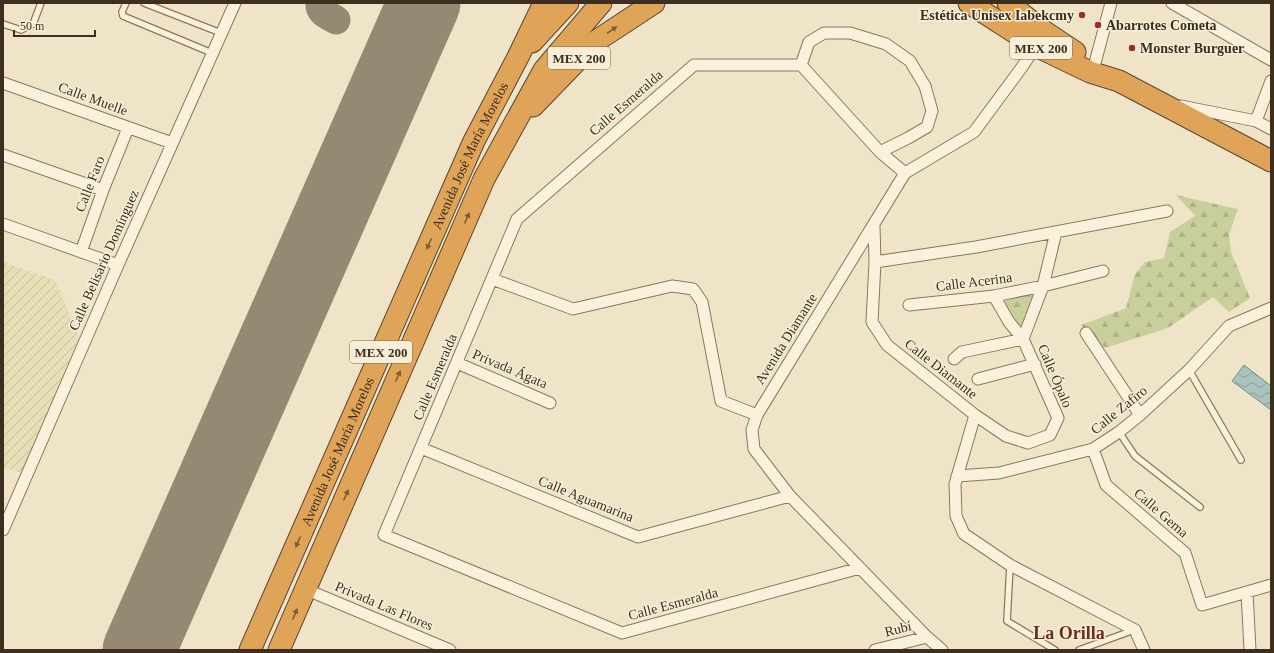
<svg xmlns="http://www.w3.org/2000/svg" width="1274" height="653" viewBox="0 0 1274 653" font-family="'Times New Roman',serif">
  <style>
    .farmland { fill: url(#farmland-furrows) }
    .forest { fill: url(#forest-firs) }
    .water { fill: url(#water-waves); stroke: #6f938a }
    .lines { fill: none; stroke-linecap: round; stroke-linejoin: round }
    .taxiway { stroke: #968974; stroke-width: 29 }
    .runway { stroke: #968974; stroke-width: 73 }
    .lane-casing { stroke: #8d765c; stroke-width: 8 }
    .street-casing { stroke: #8d765c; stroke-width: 13 }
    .highway-casing { stroke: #5b4430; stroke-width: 23 }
    .lane { stroke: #faf1dc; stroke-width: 5.5 }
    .street { stroke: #faf1dc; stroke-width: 11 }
    .highway { stroke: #e0a458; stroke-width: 21 }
    .oneway { fill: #7e5d36 }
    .poi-dot { fill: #9e2a2b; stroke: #f7eed8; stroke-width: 1.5 }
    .labels { text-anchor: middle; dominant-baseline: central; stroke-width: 3; stroke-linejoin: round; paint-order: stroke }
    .shield { fill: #f7eed8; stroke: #756857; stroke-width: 1 }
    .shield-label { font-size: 13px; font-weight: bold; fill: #3d2e20 }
    .poi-label { font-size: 14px; font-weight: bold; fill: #3d2e20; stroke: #f7eed8; text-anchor: start }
    .street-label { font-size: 14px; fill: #3d2e20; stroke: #f7eed8 }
    .district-label { font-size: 18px; font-weight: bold; fill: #6b2e1e; stroke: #f7eed8 }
  </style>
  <defs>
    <pattern id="farmland-furrows" width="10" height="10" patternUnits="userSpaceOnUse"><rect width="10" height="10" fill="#e6deb5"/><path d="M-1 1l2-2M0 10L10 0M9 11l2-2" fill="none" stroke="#c6bf9b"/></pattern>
    <pattern id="forest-firs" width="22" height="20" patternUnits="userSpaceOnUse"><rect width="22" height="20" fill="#c9cf9b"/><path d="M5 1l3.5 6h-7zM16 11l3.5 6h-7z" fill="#aeb285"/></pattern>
    <pattern id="water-waves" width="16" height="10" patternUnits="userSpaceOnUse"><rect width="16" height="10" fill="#a9c4bc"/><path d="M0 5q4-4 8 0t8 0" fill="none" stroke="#8ba098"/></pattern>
  </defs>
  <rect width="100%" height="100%" fill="#f0e4c8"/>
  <path class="farmland" d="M3 262 55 280 79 337 22 473 3 467Z"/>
  <path class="forest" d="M1176 195 1238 209 1229 235 1231 252 1250 298 1229 312 1213 297 1168 328 1105 348 1081 325 1126 308 1135 274 1145 262 1164 258 1170 232 1195 216Z
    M1035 291 1025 325 1020 327 1004 301Z"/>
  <path class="water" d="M1244 365 1271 386V410L1232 381Z"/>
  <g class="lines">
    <path class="taxiway" d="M320 3C319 13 328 15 336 20
      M399 3V4"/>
    <path class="runway" d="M139 650 424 3"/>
    <defs>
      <path id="lane" d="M126 3 122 12 123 16 212 53
        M144 3 221 33
        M3 24 21 30 33 24 41 3
        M1189 370 1241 460
        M1119 432 1135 456 1200 507
        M1010 565 1007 621 1055 650
        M1079 650 1134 630"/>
      <path id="street" d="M1172 3 1271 60
        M801 65 809 42 824 33H850L886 44 910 61 925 86 932 111 927 127 908 138 880 152
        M1090 72 1095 63 1111 3
        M3 83 172 143
        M1181 106 1256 121 1271 129
        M1256 121 1271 81
        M3 155 103 190
        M3 224 118 265
        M874 226 875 262 872 322 887 345 975 415 955 484 956 516 964 534 1010 565 1135 630 1144 650
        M81 252 103 190 128 128
        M875 262 976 247 1167 211
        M492 279 573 309 672 286 693 289 702 302 721 401 757 415
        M909 305 994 296 1043 286 1103 271
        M1086 333 1140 415
        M954 359 962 352 1023 339 1009 322 994 296
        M457 363 550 403
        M978 379 1035 364
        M975 415 1006 436 1028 443 1050 435 1058 418 1023 339 1043 286 1056 232
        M421 448 638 537 790 496
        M1093 449 1106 485 1185 553 1202 605 1271 585
        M957 476 999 473 1093 449 1119 432 1140 415 1189 370 1229 326 1271 308
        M3 530 118 265 235 3
        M860 568 622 633 384 535 517 219 694 65H801L880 152 905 173
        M305 589 450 650
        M1247 592 1250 650
        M875 650 927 637
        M942 650 927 637 790 496 754 449 752 430 757 415 905 173 974 132 1022 67 1038 43"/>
      <g id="highway">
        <path d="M969 3 1036 46 1090 72 1119 81 1271 161"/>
        <path d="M1008 3 1045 32 1075 52"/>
        <path d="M532 42 568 3"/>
        <path d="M533 106 596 41 654 3"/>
        <path id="s1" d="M250 650 474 141 518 57 544 3"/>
        <path d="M279 650 484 179 544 70 601 3"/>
      </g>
    </defs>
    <use href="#lane" class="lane-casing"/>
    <use href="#street" class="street-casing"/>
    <use href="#highway" class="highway-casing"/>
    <use href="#lane" class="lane"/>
    <use href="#street" class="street"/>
    <use href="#highway" class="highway"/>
  </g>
  <defs><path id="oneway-solid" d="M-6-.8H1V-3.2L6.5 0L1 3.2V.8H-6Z"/></defs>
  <g class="oneway">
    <use href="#oneway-solid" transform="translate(612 30) rotate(-34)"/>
    <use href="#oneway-solid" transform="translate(467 218) rotate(-66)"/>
    <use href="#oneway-solid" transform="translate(429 244) rotate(114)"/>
    <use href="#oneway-solid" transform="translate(398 376) rotate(-66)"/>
    <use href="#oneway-solid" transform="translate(346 495) rotate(-66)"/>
    <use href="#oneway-solid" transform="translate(298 542) rotate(114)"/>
    <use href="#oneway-solid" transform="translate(295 614) rotate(-67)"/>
  </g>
  <g class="poi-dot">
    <circle cx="1082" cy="15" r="4"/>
    <circle cx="1098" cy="25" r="4"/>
    <circle cx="1132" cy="48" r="4"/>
  </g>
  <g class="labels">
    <g class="shield">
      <rect x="1010" y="37" width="62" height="22" rx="3"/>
      <rect x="548" y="47" width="62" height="22" rx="3"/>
      <rect x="350" y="341" width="62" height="22" rx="3"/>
    </g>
    <g class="shield-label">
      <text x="1041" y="48">MEX 200</text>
      <text x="579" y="58">MEX 200</text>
      <text x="381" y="352">MEX 200</text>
    </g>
    <g class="poi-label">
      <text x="1074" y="15" text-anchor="end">Estética Unisex Iabekcmy</text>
      <text x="1106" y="25">Abarrotes Cometa</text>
      <text x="1140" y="48">Monster Burguer</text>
    </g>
    <g class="street-label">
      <text transform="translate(93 99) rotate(20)">Calle Muelle</text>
      <text transform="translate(626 103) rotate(-41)">Calle Esmeralda</text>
      <text stroke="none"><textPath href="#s1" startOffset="541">Avenida José María Morelos</textPath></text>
      <text transform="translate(90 184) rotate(-69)">Calle Faro</text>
      <text transform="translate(104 260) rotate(-66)">Calle Belisario Domínguez</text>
      <text transform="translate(974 282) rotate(-7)">Calle Acerina</text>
      <text transform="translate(786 339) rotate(-58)">Avenida Diamante</text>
      <text transform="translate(510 369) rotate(23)">Privada Ágata</text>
      <text transform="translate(941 369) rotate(38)">Calle Diamante</text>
      <text transform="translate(1055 376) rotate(67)">Calle Ópalo</text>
      <text transform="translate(435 377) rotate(-67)">Calle Esmeralda</text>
      <text transform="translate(1119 410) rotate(-39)">Calle Zafiro</text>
      <text stroke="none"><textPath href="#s1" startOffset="217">Avenida José María Morelos</textPath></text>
      <text transform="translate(586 499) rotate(22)">Calle Aguamarina</text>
      <text transform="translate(1161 513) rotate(41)">Calle Gema</text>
      <text transform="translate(673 604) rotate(-15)">Calle Esmeralda</text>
      <text transform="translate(384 606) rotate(23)">Privada Las Flores</text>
      <text transform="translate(898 629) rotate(-14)">Rubí</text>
    </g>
    <g class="district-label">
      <text x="1069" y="633">La Orilla</text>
    </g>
  </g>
  <rect width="1274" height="653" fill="none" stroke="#3d2e20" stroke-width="8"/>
  <path d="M14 30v6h81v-6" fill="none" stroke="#3d2e20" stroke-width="2"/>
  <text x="20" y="30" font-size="12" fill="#3d2e20" stroke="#f7eed8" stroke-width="3" paint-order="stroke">50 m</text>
</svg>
